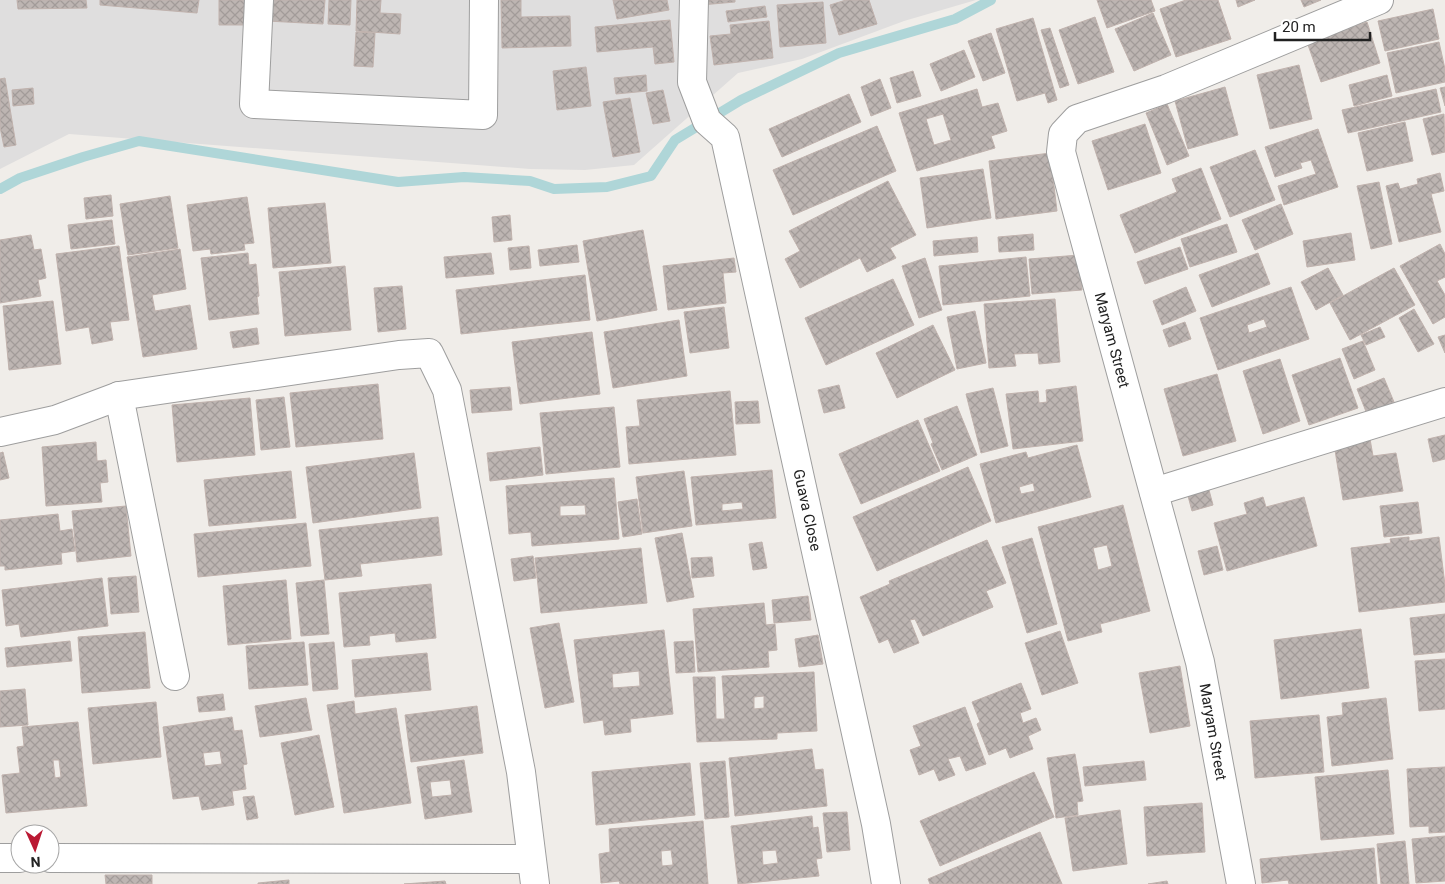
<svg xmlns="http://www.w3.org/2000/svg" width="1445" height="884" viewBox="0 0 1445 884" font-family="Roboto,sans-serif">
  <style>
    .residential { fill: #dfdede }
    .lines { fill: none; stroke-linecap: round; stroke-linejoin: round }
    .stream { stroke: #afd6d8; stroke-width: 10 }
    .building { fill: url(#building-cross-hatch); stroke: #c0b2ad; fill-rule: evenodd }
    .minor-casing { stroke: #9e9e9e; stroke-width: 30 }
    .minor { stroke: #fff; stroke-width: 28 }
    .labels { text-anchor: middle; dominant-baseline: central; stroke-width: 4; stroke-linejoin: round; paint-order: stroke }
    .street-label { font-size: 15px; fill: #212121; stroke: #fff }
  </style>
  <defs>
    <pattern id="building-cross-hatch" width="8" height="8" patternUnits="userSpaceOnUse" patternTransform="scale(1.25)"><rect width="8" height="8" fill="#bdb5b2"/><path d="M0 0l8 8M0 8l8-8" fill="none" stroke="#a29b99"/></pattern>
  </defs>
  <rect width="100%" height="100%" fill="#f0ede9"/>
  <path class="residential" d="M0 0H976L904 21 802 59 738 73 634 165 585 170 530 169 69 134 0 169Z"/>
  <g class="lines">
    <path class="stream" d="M0 189 20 178 83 157 139 141 398 182 464 177 530 181 554 189 607 187 651 176 675 140 741 100 839 53 955 19 991 0"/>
  </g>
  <path class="building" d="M17 0H86L87 8 18 9Z
    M100 0H199L197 13 100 5Z
    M219 0H246L247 25H219Z
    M268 0H325L323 24 267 21Z
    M329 0H351L350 25 328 24Z
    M357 0H381L380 13 401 14 400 34 356 31Z
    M501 0H521V17L570 16 571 46 502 48Z
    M613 0H667L669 10 617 19Z
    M701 0H735V2L701 5Z
    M846 0H869L877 24 839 35 830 5Z
    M1097 0H1151L1155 11 1107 28Z
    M1186 0H1218L1231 39 1176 57 1160 9Z
    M1236 0H1255L1238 7Z
    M1301 0H1321L1304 7Z
    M823 2 826 43 780 47 777 5Z
    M765 6 767 17 728 22 726 11Z
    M1433 9 1439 39 1385 51 1378 21Z
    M1153 13 1171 55 1134 71 1115 29Z
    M1095 17 1114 72 1078 84 1059 30Z
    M1033 18 1057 100 1048 103 1045 93 1017 101 996 29Z
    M670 20 674 62 655 64 653 47 597 52 595 27Z
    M769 21 773 58 714 65 710 36 731 34 730 25Z
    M1367 22 1380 63 1321 82 1307 42Z
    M1050 28 1069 85 1060 88 1041 30Z
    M356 32 375 33 373 67 354 66Z
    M991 33 1005 73 983 81 968 41Z
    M1439 42 1445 69V82L1396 93 1387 53Z
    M964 50 975 77 941 91 930 64Z
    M1299 65 1312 119 1270 129 1257 75Z
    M586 67 591 106 557 110 553 71Z
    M913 71 921 96 897 103 890 78Z
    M646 75 647 91 616 94 614 78Z
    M1387 75 1392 96 1354 106 1349 85Z
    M5 78 16 145 4 147 0 127V79Z
    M880 79 891 108 871 116 861 87Z
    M1225 87 1238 135 1188 149 1175 101Z
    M1445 87V106L1440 88Z
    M33 88 34 104 13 106 12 90Z
    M977 89 982 107 998 103 1007 131 991 136 995 148 917 171 899 113ZM943 114 951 140 934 145 926 119Z
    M1436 89 1441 112 1348 133 1342 110Z
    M663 90 670 121 653 124 646 93Z
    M849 94 861 122 782 157 769 129Z
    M630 98 640 152 613 157 603 102Z
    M1167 104 1189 156 1167 165 1146 113Z
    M1444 114 1445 152 1432 155 1423 119Z
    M1405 122 1413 161 1367 171 1358 133Z
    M1145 124 1161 173 1108 190 1092 141Z
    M877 126 896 171 793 215 773 170Z
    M1318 129 1338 187 1284 205 1278 186 1316 174 1311 160 1300 163 1302 168 1275 177 1265 147Z
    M1255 150 1275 200 1230 217 1210 167Z
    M1050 153 1057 211 996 219 989 161Z
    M1201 168 1221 219 1135 253 1120 215 1177 192 1172 179Z
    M983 169 991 218 927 228 920 178Z
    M1440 173 1444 191 1431 194 1441 232 1399 242 1386 186 1398 183 1400 189 1418 184 1417 179Z
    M888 181 916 235 890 248 896 258 867 272 860 258 800 288 785 259 800 251 789 231Z
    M1379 182 1392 244 1371 249 1357 186Z
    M111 195 113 216 86 219 84 198Z
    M170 196 178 248 128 255 120 204Z
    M247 197 254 243 244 244 245 250 211 254 210 249 193 251 187 205Z
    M325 203 331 263 273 268 268 208Z
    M1281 204 1293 234 1255 250 1242 220Z
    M510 215 512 240 494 242 492 217Z
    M112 220 115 244 71 249 68 225Z
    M1227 224 1237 252 1190 267 1181 239Z
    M643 230 657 310 597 321 583 241Z
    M1351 233 1355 260 1307 267 1303 241Z
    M1033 234 1034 250 999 252 998 237Z
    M31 235 34 250 41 249 46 278 38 280 41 296 0 303V240Z
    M977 237 978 252 934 256 933 241Z
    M1440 244 1445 254V277L1437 281 1445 295V317L1433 324 1400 266Z
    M577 245 579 262 540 266 538 250Z
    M119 246 129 320 110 322 113 340 92 344 89 327 66 331 56 254Z
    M529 246 531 268 510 270 508 248Z
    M1180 247 1188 269 1145 284 1137 262Z
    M180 249 186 289 152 295 155 311 190 305 197 349 143 357 127 257Z
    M248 253 249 265 256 264 259 296 257 297 259 314 209 320 201 258Z
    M491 253 494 274 446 278 444 257Z
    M1258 253 1270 284 1212 307 1199 275Z
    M1079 255 1082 290 1032 294 1029 259Z
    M1026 257 1030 296 943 305 939 266Z
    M734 258 736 272 723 273 726 303 668 310 663 266Z
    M925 258 942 310 919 318 902 266Z
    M345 266 351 330 285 336 279 272Z
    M1328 268 1343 295 1316 310 1301 282Z
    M1394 268 1415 305 1350 340 1330 303Z
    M585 275 590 320 461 334 456 290Z
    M893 279 914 325 826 365 805 318Z
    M402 286 406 329 378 332 374 288Z
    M1186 287 1196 311 1162 325 1153 301Z
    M1291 287 1309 339 1218 370 1200 318ZM1264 319 1267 327 1249 333 1247 325Z
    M1055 299 1060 362 1039 364 1038 353 1014 354 1016 366 989 368 984 304Z
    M53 301 61 364 9 370 3 306Z
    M724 307 729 348 690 353 684 312Z
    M1414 309 1434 344 1418 352 1399 318Z
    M975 311 986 363 957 369 947 317Z
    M679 320 687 376 613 388 604 332Z
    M1185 322 1191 339 1169 347 1163 330Z
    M933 325 955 370 897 398 876 353Z
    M1380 327 1385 337 1366 345 1361 335Z
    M257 328 259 344 233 348 230 332Z
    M592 332 600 394 520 404 512 342Z
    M1445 335V353L1438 337Z
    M1363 341 1375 370 1354 379 1342 349Z
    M1340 358 1358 408 1309 425 1292 375Z
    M1280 359 1300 421 1263 434 1243 371Z
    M1217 374 1236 441 1183 456 1164 389Z
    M1384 378 1394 402 1367 414 1357 389Z
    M378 384 383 439 296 447 290 393Z
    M839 385 845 408 824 413 818 390Z
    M1076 386 1083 441 1013 449 1006 394 1038 391 1039 403 1047 402 1046 390Z
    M510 387 512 410 472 413 470 390Z
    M993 388 1008 446 981 453 966 394Z
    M730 391 736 455 629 464 626 427 640 426 637 400Z
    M284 397 290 447 261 450 256 400Z
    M250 398 255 455 177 462 172 405Z
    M758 401 760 423 736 424 735 402Z
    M957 406 977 455 942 470 931 444 933 443 924 419Z
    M614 407 620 467 546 474 540 413Z
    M918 420 940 471 861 504 839 454Z
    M1445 435V459L1433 462 1428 439Z
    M1370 439 1373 456 1396 453 1403 491 1343 500 1334 444Z
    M96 442 97 461 106 460 108 482 100 483 102 502 46 506 42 447Z
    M1077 445 1091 497 996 523 980 464 1026 452 1028 458ZM1033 483 1035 491 1021 494 1019 487Z
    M540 447 543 475 490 481 487 453Z
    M3 452 9 478 0 480V453Z
    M414 453 421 508 313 523 306 467Z
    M968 467 991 521 877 571 853 517Z
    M772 470 776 518 696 525 691 477ZM742 502 743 509 722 511V504Z
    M291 471 296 518 209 526 204 480Z
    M684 471 692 526 643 533 636 477Z
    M614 478 619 539 532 546 531 532 509 534 506 486ZM585 505 586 515 560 516V506Z
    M1209 490 1213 505 1192 511 1188 496Z
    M1263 497 1266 507 1304 497 1317 546 1227 571 1214 523 1247 514 1244 503Z
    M637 499 642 534 623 537 618 502Z
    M1418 502 1422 533 1384 537 1380 506Z
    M1123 505 1150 611 1100 624 1102 632 1068 641 1038 527ZM1107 545 1112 566 1098 570 1093 548Z
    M126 506 131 556 77 562 72 511Z
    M58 514 60 531 72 529 75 551 61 553 62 564 5 570V566H0V520Z
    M438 517 442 555 360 564 362 576 325 580 319 530Z
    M306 523 311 566 198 577 194 534Z
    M682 533 694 597 667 602 655 538Z
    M1409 537V541L1439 537 1445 585V602L1359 612 1351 548 1391 543 1390 539Z
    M1032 538 1057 624 1027 633 1002 547Z
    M987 540 1006 583 986 591 993 607 923 636 915 619 910 620 919 643 894 653 888 639 879 643 860 597 890 584 889 581Z
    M762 542 767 568 753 570 749 544Z
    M1217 546 1223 570 1204 575 1198 551Z
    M641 548 647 603 541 613 535 558Z
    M533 556 536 578 514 581 511 559Z
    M712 557 714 576 692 578 691 558Z
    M136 576 139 612 111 614 108 578Z
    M102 578 108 626 21 637 19 624 6 626 2 590Z
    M286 580 291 639 228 645 223 586Z
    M324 580 329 634 301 636 296 583Z
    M431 584 436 638 396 642 395 633 369 636 370 645 344 647 339 593Z
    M808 596 811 620 774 623 772 600Z
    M764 603 766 625 775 624 777 650 768 651 769 667 698 672 693 609Z
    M1445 614V652L1414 655 1410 618Z
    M559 623 574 702 545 708 530 628Z
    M1361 629 1369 688 1281 699 1274 640Z
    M664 630 673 714 630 719 631 732 605 735 603 720 584 723 574 640ZM639 671 640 686 613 688 612 674Z
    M1060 631 1078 683 1042 695 1025 643Z
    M145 632 150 688 82 693 78 637Z
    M818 635 823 664 799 667 795 639Z
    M70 641 72 661 7 667 5 648Z
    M693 641 695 672 676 673 674 642Z
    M304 642 308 685 249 689 246 646Z
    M334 642 338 689 313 691 309 644Z
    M427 653 431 690 355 697 352 660Z
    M1445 659V709L1419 711 1415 661Z
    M1180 666 1190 726 1150 733 1139 673Z
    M814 672 817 731 777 733V739L697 742 693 677H715L716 719H725L722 676ZM764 696V708L754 709V697Z
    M1021 683 1031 709 1020 713 1023 723 1036 718 1041 730 1028 736 1033 749 1010 758 1006 748 989 755 977 724 980 722 972 702Z
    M25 689 28 725 0 727V691Z
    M223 694 225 710 199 712 197 697Z
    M306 698 312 730 260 737 255 706Z
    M1386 698 1393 759 1332 766 1327 717 1343 715 1342 703Z
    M354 701 355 714 396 708 411 803 344 813 327 705Z
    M156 702 161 757 93 764 88 708Z
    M477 706 483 753 411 762 405 715Z
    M965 707 986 764 966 771 960 756 948 759 955 775 939 781 934 769 919 775 910 750 921 746 913 726Z
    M1319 715 1324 772 1255 778 1250 721Z
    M232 717 234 731 242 730 247 764 243 765 246 789 232 791 234 805 202 810 199 796 173 799 163 727ZM220 751 222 764 205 766 203 753Z
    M78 722 87 806 6 813 2 775 20 773 17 747 24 746 22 727ZM53 760H59L61 777 55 778Z
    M319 735 334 807 295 815 281 743Z
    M812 749 815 770 823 769 827 806 735 816 729 758Z
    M1075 754 1083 801 1077 802 1078 815 1056 818 1047 758Z
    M464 760 472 812 425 819 417 767ZM450 780 452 795 432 797 430 782Z
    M725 761 729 817 705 819 700 763Z
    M1144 761 1146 780 1085 786 1083 767Z
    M690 763 695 815 596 825 592 772Z
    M1445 767V832L1429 833V826L1410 827 1407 769Z
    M1388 770 1394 834 1321 840 1315 777Z
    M1034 772 1054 817 940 866 920 821Z
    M254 796 258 818 247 820 243 797Z
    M1202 803 1205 852 1147 856 1144 807Z
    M1120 810 1127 864 1073 871 1065 818Z
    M847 812 850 850 827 852 823 813Z
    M812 816 813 828 818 827 822 858 816 859 819 876 738 884 731 826ZM776 850 778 863 763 865 762 851Z
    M703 821 708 884H620L619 881 601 883 599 854 610 852 609 829ZM671 850 673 865 662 866 661 851Z
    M1040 832 1062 884H930L928 879Z
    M1445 836V881L1416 883 1412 839Z
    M1405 841 1409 884H1381L1377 844Z
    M1374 848 1377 884H1289L1288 880 1262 883 1260 859Z
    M105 875H152V884H106Z
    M289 880V884H258V883Z
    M445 881 446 884H404Z
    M1167 881 1168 884H1148Z"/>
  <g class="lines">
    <defs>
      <g id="minor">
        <path d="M259 0 254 104 483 115 484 0"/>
        <path id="s1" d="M694 0 692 82 707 121 725 137 876 824 886 884"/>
        <path d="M119 396 175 676"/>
        <path d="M0 432 55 420 119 396 399 355 429 353 447 390 521 772 535 884"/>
        <path d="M1154 492 1445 402"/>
        <path d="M0 858H20"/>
        <path d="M50 858 531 859"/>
        <path d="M1241 884 1200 662 1061 152 1063 134 1077 119 1166 89 1379 0"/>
      </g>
    </defs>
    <use href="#minor" class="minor-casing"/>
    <use href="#minor" class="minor"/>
  </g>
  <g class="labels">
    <g class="street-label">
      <text transform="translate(1112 340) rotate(75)">Maryam Street</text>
      <text stroke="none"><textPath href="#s1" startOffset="530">Guava Close</textPath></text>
      <text transform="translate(1213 732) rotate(80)">Maryam Street</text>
    </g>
  </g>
  <g transform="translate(35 849) rotate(177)"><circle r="24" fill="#ffffff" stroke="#a6a6a6"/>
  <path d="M0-4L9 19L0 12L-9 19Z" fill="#ba1933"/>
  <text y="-8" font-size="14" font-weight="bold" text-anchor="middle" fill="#212121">N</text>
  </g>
  <path d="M1275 32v8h95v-8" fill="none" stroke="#212121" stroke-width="2.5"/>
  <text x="1282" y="32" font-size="15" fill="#212121" stroke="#ffffff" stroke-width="4" paint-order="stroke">20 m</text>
</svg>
